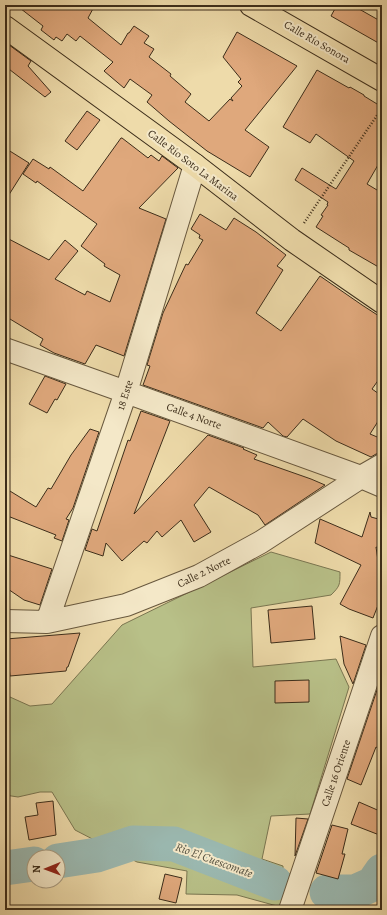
<svg xmlns="http://www.w3.org/2000/svg" width="387" height="915" viewBox="0 0 387 915" font-family="Alegreya,serif">
  <style>
    .green { fill: #b8c088; stroke: #7a7651 }
    .lines { fill: none; stroke-linecap: round; stroke-linejoin: round }
    .river { stroke: #9bb9b1; stroke-width: 35 }
    .building { fill: #dfa87c; stroke: #3c2d1a }
    .minor-casing { stroke: #68583e; stroke-width: 24 }
    .major-casing { stroke: #3c2d1a; stroke-width: 24 }
    .path { stroke: #3c2d1a; stroke-width: 2.5; stroke-dasharray: 1 2; stroke-linecap: butt }
    .minor { stroke: #f4e8c8; stroke-width: 22 }
    .major { stroke: #eedbaa; stroke-width: 22 }
    .labels { text-anchor: middle; dominant-baseline: central; stroke-width: 4; stroke-linejoin: round; paint-order: stroke }
    .street-label { font-size: 11px; fill: #3c2d1a; stroke: #f4e8c8 }
    .water-label { font-size: 12px; font-style: italic; fill: #545040; stroke: #f4e8c8 }
  </style>
  <rect width="100%" height="100%" fill="#eedbaa"/>
  <filter id="stains"><feTurbulence type="fractalNoise" baseFrequency=".005" numOctaves="4"/><feColorMatrix values="0 0 0 0 .2 0 0 0 0 .09 0 0 0 0 .02 0 0 0 .5 -.17"/></filter>
  <radialGradient id="worn" r=".72"><stop offset=".6" stop-color="#630" stop-opacity="0"/><stop offset="1" stop-color="#630" stop-opacity=".3"/></radialGradient>
  <path class="green" d="M271 552 340 572C340 585 340 586 331 595L251 608 253 667 336 659 349 687 310 814 271 816 262 859 283 866V873L307 876 298 907 277 906 237 895 186 894 187 871 137 862 75 830 52 792H40L18 797 5 795V698L10 697 30 706 52 704 122 625Z"/>
  <g class="lines">
    <path class="river" d="M58 861 97 855 133 843 174 844 275 883
      M5 868 34 864
      M327 892H355L373 884 382 871"/>
  </g>
  <path class="building" d="M16 5H95L88 18 121 45 128 33H129L134 26 149 36 144 43 154 49 149 57 171 74 170 76 191 94 185 102 209 121 230 99 233 101 231 98 242 86 238 82 241 79 223 57 237 32 297 66 245 130 269 147 250 177 207 151 169 121 147 102 152 95 130 79 124 88 104 71 113 62 80 36 76 41 67 34 62 41 56 37 54 40 41 30 43 26Z
    M337 5H352L382 22V45L331 16Z
    M5 42 31 61 28 66 51 92 45 97 5 66Z
    M317 70 349 88 350 87 364 95V96L382 107V158L367 184 382 193V269L349 250V248L316 227 323 216 321 215 328 205H327L328 202 295 180 302 168 336 189 354 161 316 134 310 143 283 127Z
    M87 111 100 120 77 150 65 141Z
    M121 138H122L148 158 151 155 159 161 162 156 178 168 139 208 166 219 124 356 96 345 85 364 54 353 40 345 43 339 5 316V237L49 260 65 240 78 251 55 279 85 295 87 291 110 302 120 275 104 266 105 264 81 246 97 224 37 181 36 183 23 174 33 159 49 169 50 167 83 191Z
    M5 148 29 163 5 201Z
    M200 214 226 230 234 218 256 232 286 255 277 266 283 270 256 313 281 331 320 276 362 305 382 318V375L372 389 382 396V415L370 434 382 439V453L376 454 371 457 336 441 303 419 287 437 283 436 268 422 263 428 143 385 150 366 147 365 163 313 186 264 188 265 203 240 199 238 200 235 191 229Z
    M45 376 66 384 57 400 55 399 47 413 29 404Z
    M141 411 170 421 134 514 208 435 244 448 243 449 257 455 254 459 311 479 325 485 265 525 258 515 209 487 194 505 211 532 194 542 181 520 162 537 157 531 147 543 144 541 122 561 106 543 103 556 85 550 92 529 97 531 128 440 130 441Z
    M90 429 99 432 73 508 66 519 69 520 62 541 54 538 56 535 5 515V488L36 507 48 488 51 489 71 455Z
    M370 512 371 517 382 520V549L376 547 381 581H382V595L373 618 349 609 340 604 361 565 315 543 320 519 362 537Z
    M5 554 52 569 40 605 24 600 5 587Z
    M312 606 315 639 271 643 268 610Z
    M80 633 68 667H67L66 671 10 676 6 639Z
    M340 636 366 645 353 684 344 664Z
    M381 678H382V750L376 747 361 785 347 779Z
    M309 680V702L275 703V681Z
    M53 801 56 835 29 840 25 817 38 815 36 803Z
    M359 802 382 812V836L351 824Z
    M296 818 308 819 295 856Z
    M332 825 348 829 342 854H345L338 879 316 873Z
    M165 874 182 878 176 903 159 899Z"/>
  <g class="lines">
    <defs>
      <path id="minor" d="M5 349 126 392 361 477 382 486
        M5 621 47 622 126 605 199 576 261 542 361 477 382 465
        M47 622 126 392 195 165
        M290 910 382 636"/>
      <path id="major" d="M251 5 382 80
        M5 27 195 165 292 240 382 302"/>
    </defs>
    <use href="#minor" class="minor-casing"/>
    <use href="#major" class="major-casing"/>
    <path class="path" d="M304 223 382 108"/>
    <use href="#minor" class="minor"/>
    <use href="#major" class="major"/>
  </g>
  <g class="labels">
    <g class="street-label">
      <text transform="translate(317 42) rotate(30)">Calle Río Sonora</text>
      <text transform="translate(193 165) rotate(37)">Calle Río Soto La Marina</text>
      <text transform="translate(125 395) rotate(-72)">18 Este</text>
      <text transform="translate(194 416) rotate(20)">Calle 4 Norte</text>
      <text transform="translate(204 572) rotate(-26)">Calle 2 Norte</text>
      <text transform="translate(336 773) rotate(-71)">Calle 16 Oriente</text>
    </g>
    <g class="water-label">
      <text transform="translate(214 860) rotate(20)">Rio El Cuescomate</text>
    </g>
  </g>
  <rect width="387" height="915" fill="none" stroke="#eedbaa" stroke-width="20"/>
  <rect x="6" y="6" width="375" height="903" fill="none" stroke="#3c2d1a" stroke-width="2"/>
  <rect x="10" y="10" width="367" height="895" fill="none" stroke="#3c2d1a"/>
  <g transform="translate(46 869) rotate(269)"><circle r="19" fill="#f4e8c8" stroke="#aa9d82"/>
  <path d="M0-3L7 15L0 10L-7 15Z" fill="#8f2418"/>
  <text y="-6" font-size="11" font-weight="bold" text-anchor="middle" fill="#3c2d1a">N</text>
  </g>
  <rect width="100%" height="100%" filter="url(#stains)"/>
  <rect width="100%" height="100%" fill="url(#worn)"/>
</svg>
